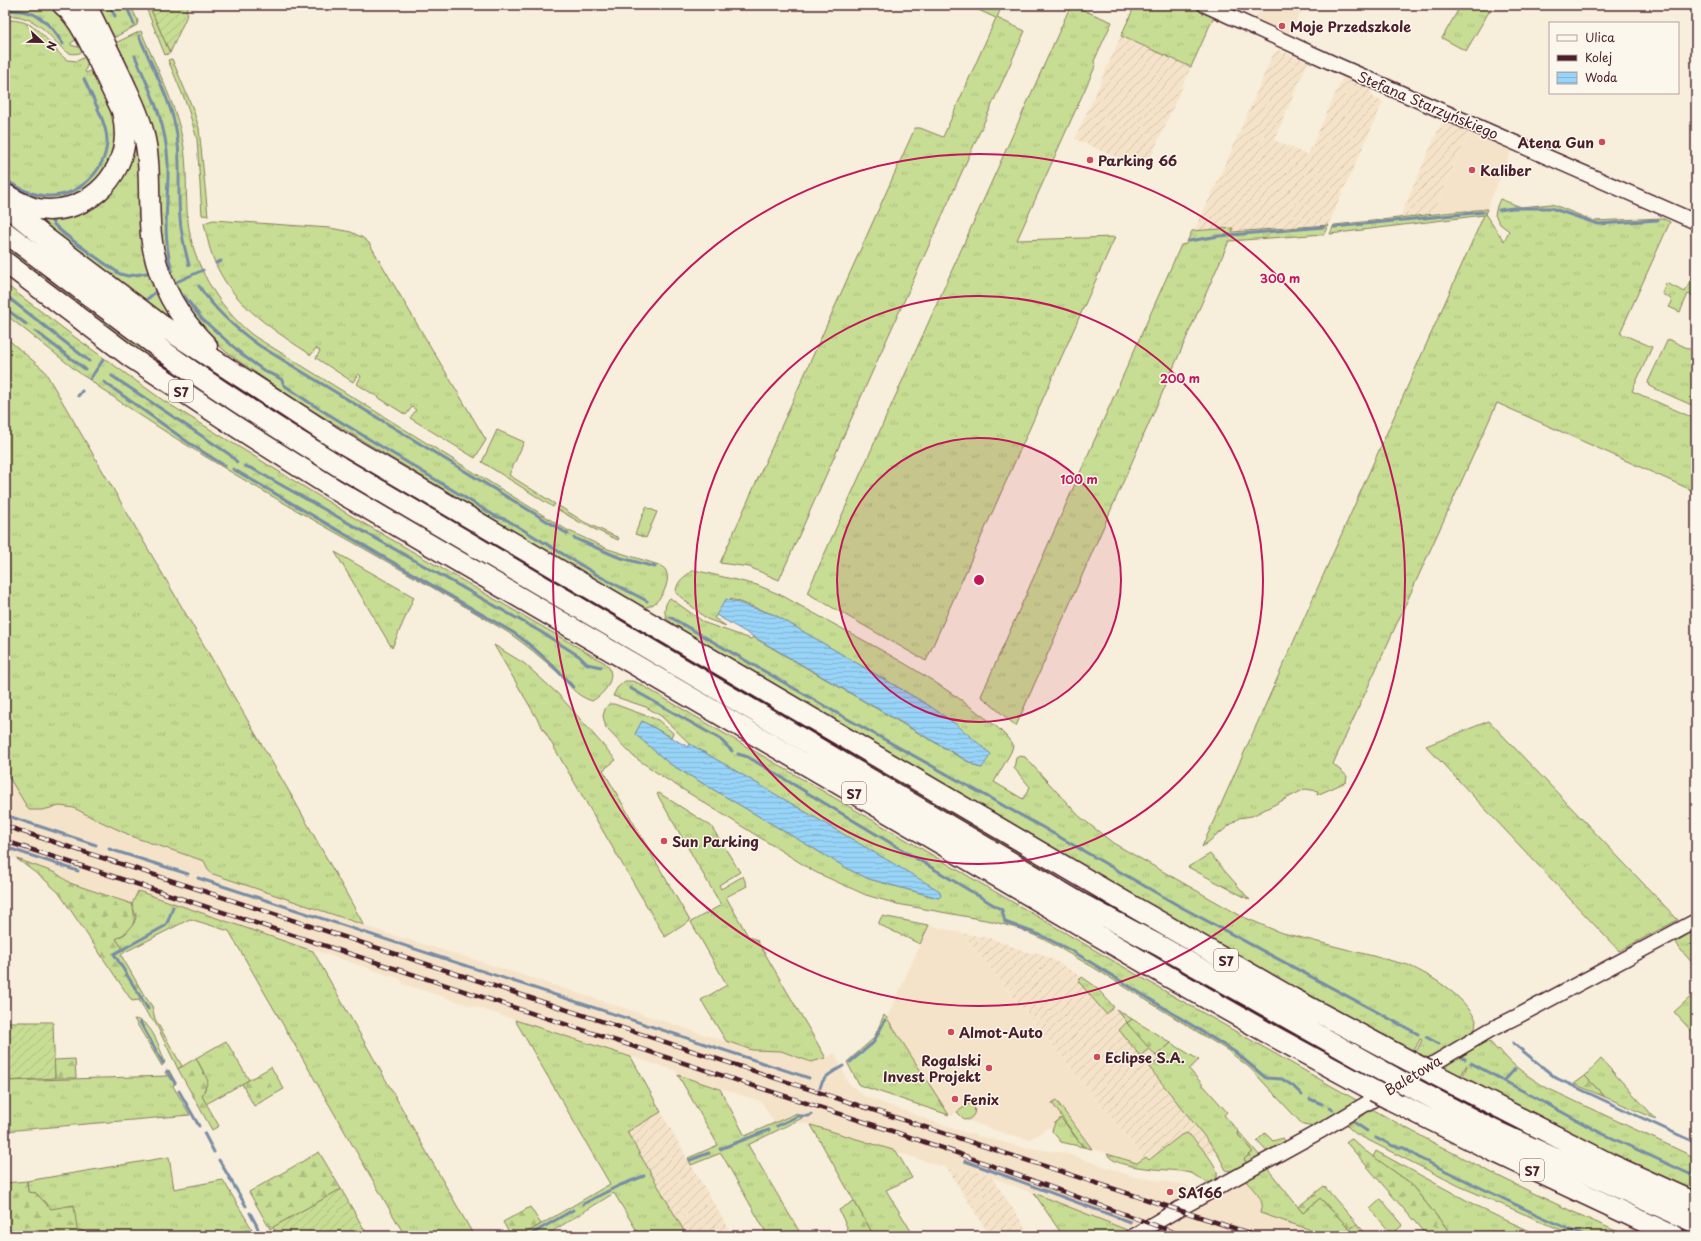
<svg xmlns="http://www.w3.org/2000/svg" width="1701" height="1241" viewBox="0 0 1701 1241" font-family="'Playpen Sans',sans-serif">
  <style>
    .built { fill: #f5e3c9 }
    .industrial { fill: url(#industrial-furrows) }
    .grass { fill: url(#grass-tufts); stroke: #887e5f }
    .forest { fill: url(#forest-firs); stroke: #887e5f }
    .garden { fill: url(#garden-furrows); stroke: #887e5f }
    .pitch { fill: #c6dd93; stroke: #887e5f }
    .water { fill: url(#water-rules); stroke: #788ca6 }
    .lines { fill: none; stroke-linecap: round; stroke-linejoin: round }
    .stream { stroke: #788ca6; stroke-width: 3 }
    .tertiary-casing { stroke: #4a1f2b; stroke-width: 17 }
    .motorway-casing { stroke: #4a1f2b; stroke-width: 23 }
    .tertiary { stroke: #fbf7ec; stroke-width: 14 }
    .motorway { stroke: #fbf7ec; stroke-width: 20 }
    .rail-casing { stroke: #4a1f2b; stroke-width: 4.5 }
    .rail { stroke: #fbf7ec; stroke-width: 3; stroke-dasharray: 9; stroke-linecap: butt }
    .motorway-bridge-casing { stroke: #4a1f2b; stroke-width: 23; stroke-linecap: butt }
    .motorway-bridge { stroke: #fbf7ec; stroke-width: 20 }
    .ring { fill: none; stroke: #c2185b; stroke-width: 2 }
    .poi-dot { fill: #d1495b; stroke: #fbf7ec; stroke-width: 1.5 }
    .labels { text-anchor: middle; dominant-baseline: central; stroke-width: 3; stroke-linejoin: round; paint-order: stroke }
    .shield { fill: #fbf7ec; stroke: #7f6065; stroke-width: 1 }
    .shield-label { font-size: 13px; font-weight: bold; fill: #4a1f2b }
    .poi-label { font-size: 14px; font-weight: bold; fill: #4a1f2b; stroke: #fbf7ec; text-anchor: start }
    .street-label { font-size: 14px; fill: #4a1f2b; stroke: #fbf7ec }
    .centre { fill: #c2185b; stroke: #fbf7ec; stroke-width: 2 }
    .ring-label { font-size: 12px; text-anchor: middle; font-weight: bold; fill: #c2185b; stroke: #fbf7ec; stroke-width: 3; stroke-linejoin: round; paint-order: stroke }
  </style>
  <defs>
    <pattern id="industrial-furrows" width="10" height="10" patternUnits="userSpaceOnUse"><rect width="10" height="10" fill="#f5e3c9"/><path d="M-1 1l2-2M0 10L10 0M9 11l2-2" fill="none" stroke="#d4c2ad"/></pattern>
    <pattern id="grass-tufts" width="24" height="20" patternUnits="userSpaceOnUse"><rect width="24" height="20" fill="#c6dd93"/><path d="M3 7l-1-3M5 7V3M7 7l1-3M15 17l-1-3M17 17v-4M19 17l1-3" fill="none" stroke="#acbd7f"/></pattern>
    <pattern id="forest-firs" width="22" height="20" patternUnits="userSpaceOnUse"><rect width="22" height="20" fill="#c6dd93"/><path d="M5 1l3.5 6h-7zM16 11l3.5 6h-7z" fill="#acbd7f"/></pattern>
    <pattern id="garden-furrows" width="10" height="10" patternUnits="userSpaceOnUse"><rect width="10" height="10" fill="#c6dd93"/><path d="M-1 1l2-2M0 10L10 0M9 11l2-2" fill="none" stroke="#acbd7f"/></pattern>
    <pattern id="water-rules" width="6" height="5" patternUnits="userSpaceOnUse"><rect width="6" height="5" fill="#97d4f8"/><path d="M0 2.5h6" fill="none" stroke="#84b6d5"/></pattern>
  </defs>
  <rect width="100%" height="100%" fill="#f8eedc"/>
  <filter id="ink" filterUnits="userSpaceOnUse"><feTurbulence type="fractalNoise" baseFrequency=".025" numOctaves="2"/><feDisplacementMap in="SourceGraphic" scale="8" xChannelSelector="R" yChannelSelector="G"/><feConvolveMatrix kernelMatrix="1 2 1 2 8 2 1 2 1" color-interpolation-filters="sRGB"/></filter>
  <g filter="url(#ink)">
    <path class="built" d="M1263 5H1303L1305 6 1289 33 1255 18Z
      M1470 130 1512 149 1487 209 1433 213Z
      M5 764 46 772 125 833 136 838 204 861 210 873 373 929 482 962 752 1050 781 1051 811 1062 826 1058 835 1053 848 1082 864 1096 960 1131 1022 1147 1065 1153 1135 1177 1188 1185 1190 1191 1127 1230 971 1169 962 1173 857 1139 811 1125 794 1122 801 1118 797 1113 774 1123 761 1101 678 1075 676 1071 403 984 400 979 138 891 132 904 70 883 56 873 5 855V812L11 814 5 801Z
      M929 925 962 933 1144 1158 1137 1163 1090 1148 1061 1142 1049 1127 1031 1139H1027L1000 1132 964 1119 957 1112 953 1116 949 1115 887 1018Z
      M1245 1180 1303 1228 1329 1236H1151L1210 1198Z"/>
    <path class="industrial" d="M1121 36 1191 67 1145 170 1075 139Z
      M1279 50 1308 62 1274 140 1308 155 1343 77 1369 89 1374 98 1383 102 1328 225 1231 232 1232 228 1194 231 1231 152 1273 54Z
      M1443 119 1470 130 1433 213 1399 219Z
      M962 933 989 938 1027 952 1040 953 1059 963 1095 986 1228 1140 1208 1157 1173 1141 1148 1160 1144 1158Z
      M661 1112 691 1165 733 1236H687L626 1132Z
      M947 1168 961 1173 971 1169 991 1176 1031 1236H990Z"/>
    <path class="grass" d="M5 5H54L79 38 71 43V45L85 49 87 51C80 53 72 56 65 51 61 48 58 43 54 40 41 25 26 14 5 16Z
      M92 5H130L138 21 137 25 110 40Z
      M145 5H149L170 53 165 55Z
      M975 5H1002L997 18 1025 31 779 580 749 567 720 563 915 128H920L943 137 996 18 974 8Z
      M1071 5 1112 22 1094 61 1095 67 1017 240 1115 237 926 661 807 593Z
      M1135 5H1191L1214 16 1191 67 1121 36Z
      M1461 5H1493L1466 51 1442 38Z
      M10 20C41 21 46 44 67 60L77 61 87 56 89 60 85 71 86 73 95 68 117 122V152L95 186 69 198 43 201 5 186V22Z
      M141 31C156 67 176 104 183 142 188 168 185 195 188 221 192 263 218 306 250 333 256 338 264 342 270 346L567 530 608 549 659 565C662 567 665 568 666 571 672 583 658 608 644 607 635 606 611 590 602 584L300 403 230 355 205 334 177 298 158 237 113 44Z
      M172 59 193 109 199 128 208 216 202 215 197 139 187 105 168 60Z
      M134 118 178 324 30 213 91 205Z
      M1500 199 1521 207 1552 204 1594 221 1662 218 1670 222 1620 333 1652 347 1632 391 1696 419V492L1497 403 1333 764 1347 776 1346 782 1317 795 1318 791 1305 789 1252 816 1239 818 1202 847 1484 215 1330 234 1334 225C1385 220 1436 213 1487 209L1485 214 1504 241 1509 231 1500 224 1495 215 1497 206Z
      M5 212 98 284 1054 870 1051 875 413 500 253 401 94 288 5 219Z
      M213 220 330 228 351 232 363 238 369 243 486 440 475 458 410 418 416 410 412 407 406 415 357 384 361 376 358 374 353 382 316 358 320 351 316 348 311 355C275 331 236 307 217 267 210 253 207 237 204 223Z
      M1328 225 1324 234 1229 241 1016 726 981 696 1181 245 1186 244 1192 231 1233 228 1232 232Z
      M5 239 150 347 1373 1075 1370 1080 1260 1020 337 480 338 479C223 409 110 335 5 250Z
      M1696 269V297L1688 294 1680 312 1669 307 1672 302 1670 298 1662 294 1666 283 1685 292Z
      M5 284 76 338 164 401 358 520 605 663C619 675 605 694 592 701 574 695 570 685 557 672 542 658 526 645 509 633 372 549 227 478 96 385L92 381 82 375 5 314Z
      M5 337 44 370 294 800 364 925 210 873 204 861 136 838 93 818 74 808 60 806 42 810H29L5 771Z
      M1668 339 1696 352V407L1649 386 1648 382Z
      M497 430 524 442 509 475 555 504 553 507 482 462Z
      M559 506 584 522 619 538 618 540 581 523 557 509Z
      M646 507 657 512 646 538 635 534Z
      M335 552 414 597 392 648Z
      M694 570 757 585 781 595C848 633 920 667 980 714 992 723 1006 733 1013 746L1011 752 994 782 1023 799 1030 787 1014 768 1016 758 1020 756 1025 757 1079 816 1113 843 1241 916 1279 932 1408 965C1433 977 1462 994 1476 1020L1475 1029 1428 1061 1415 1054 1422 1040 1420 1039 1413 1053 1317 1002 676 626 667 619C663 612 665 603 670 598L705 623 751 639 753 637 977 767 982 768 957 725 928 705 775 615 731 599 714 618 726 626 707 619 676 593C676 581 685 576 694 570Z
      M494 645 525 664 559 695 616 760 603 770 690 921 665 937Z
      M625 681H632L638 683 1175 997 1358 1101 1315 1127 1303 1125 1250 1068 1227 1050 1091 966 1045 940 1020 929 991 921 897 904 866 895 815 872 663 777 633 756 606 728 603 716 605 709 609 704H614L658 720 673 733 671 737 642 721 635 734 670 764 850 870 869 879 938 898 939 891 690 744 661 716 646 707 613 696 617 688Z
      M1489 721 1678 920 1619 951 1426 746Z
      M659 793 711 826 740 872 719 885 721 889 743 876 747 886 726 897 748 936 757 940 826 1058 811 1062 781 1051 752 1050 726 1041 701 1000 727 985 691 922 721 905 657 794Z
      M1210 854 1250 900 1188 867Z
      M138 891 313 951 474 1236H405L229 931 190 919 125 952 116 939 125 934 134 923 136 917 132 904Z
      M882 916 928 925H929L920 944 878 924Z
      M1690 933 1696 940V967L1680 949 1676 942Z
      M1082 977 1095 986 1114 1007 1106 1014 1078 981Z
      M1696 992V1036L1674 1012Z
      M144 995 152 1006 155 1019 182 1066 178 1069 156 1024 148 1015 139 1000Z
      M1116 1009 1132 1019 1127 1023 1150 1048 1140 1056 1119 1030 1127 1022Z
      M884 1015 887 1018 949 1115 859 1085 847 1062 874 1038Z
      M134 1019C153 1021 159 1048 165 1062L162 1066Z
      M515 1020 631 1057 661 1112 627 1132 687 1236H640L614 1193 548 1234 549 1236H521L610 1184Z
      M226 1041 249 1080 206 1104 202 1096C211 1079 204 1074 196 1058Z
      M1485 1041 1491 1043 1497 1050 1499 1049C1512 1066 1529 1077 1547 1088L1696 1158V1193L1623 1160 1462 1078 1467 1066H1466L1460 1077 1440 1067Z
      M1171 1043 1199 1060 1189 1069 1227 1112 1224 1115 1239 1132 1238 1134 1253 1152 1244 1159 1247 1163 1234 1170 1230 1171 1226 1170 1216 1151 1149 1067 1159 1060 1156 1056Z
      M1601 1059 1656 1119 1605 1097 1585 1076Z
      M169 1070 176 1083 173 1086 190 1115 5 1131V1081L167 1076 165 1072Z
      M678 1075 720 1089 745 1136 797 1113 802 1118 748 1145 802 1236H768L721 1153 691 1165 688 1158 718 1145Z
      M1436 1082 1561 1146 1586 1165 1433 1088Z
      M972 1102C976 1110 976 1115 968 1120L964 1119 957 1112Z
      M1372 1109C1455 1156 1540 1198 1627 1236H1575L1459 1186 1356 1134 1347 1126Z
      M1061 1118 1083 1147 1061 1142 1052 1131 1055 1123Z
      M811 1125 896 1151 912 1178 886 1190 914 1236H874Z
      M1186 1133 1190 1135C1197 1143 1220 1166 1217 1177 1213 1190 1197 1176 1191 1173 1187 1172 1183 1172 1179 1171 1163 1169 1115 1169 1107 1154L1137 1163 1146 1157 1149 1160 1181 1135Z
      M1265 1133 1273 1141 1283 1138 1287 1144 1269 1154 1257 1141Z
      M1376 1151 1488 1212 1541 1236H1453L1409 1182 1373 1157Z
      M169 1157 174 1189 223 1180 252 1229 223 1236H86L85 1232 77 1229 51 1209 36 1193 28 1192 27 1181Z
      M1267 1168 1303 1213 1320 1198 1350 1229 1357 1224 1368 1236H1329L1260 1213C1268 1201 1252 1189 1245 1180Z
      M1034 1193 1127 1230 1118 1236H1063Z"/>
    <path class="forest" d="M17 859 56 873 70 883 132 904C138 924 132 929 116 939L125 952 121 955 144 995 139 1000 132 1001 59 893 45 880Z
      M1132 1019 1171 1043 1156 1056 1127 1023Z
      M196 1058 208 1081 202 1096 219 1126 212 1130 178 1069Z
      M75 1059 76 1078H55L54 1060Z
      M271 1067 284 1089 254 1106 242 1084Z
      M1585 1076 1605 1097 1574 1084Z
      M1056 1100 1092 1149 1083 1147 1052 1103Z
      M1239 1132 1261 1157 1247 1163 1244 1159 1253 1152 1238 1134Z
      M1351 1138 1364 1150 1409 1182 1453 1236H1427L1346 1142Z
      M319 1152 341 1189 270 1229 249 1192Z
      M27 1181 28 1192 36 1193 51 1209 74 1205 77 1229 85 1232 86 1236H5V1183Z
      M1324 1186 1357 1224 1350 1229 1320 1198 1303 1213 1298 1207Z
      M854 1201 874 1236H873L845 1235 847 1227 839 1210Z
      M530 1207 541 1224 521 1236H511L503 1222Z"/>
    <path class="garden" d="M149 5H189L186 11 188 13 170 53Z
      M5 1022H53L55 1078 5 1081Z
      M341 1189 368 1236H278L273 1227Z"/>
    <path class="pitch" d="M1381 1199 1403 1225 1392 1234 1370 1209Z"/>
    <path class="water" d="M726 599 775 615 928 705 957 725 991 754 982 768 978 767 716 615Z
      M642 721 688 747 690 744 940 891 941 896 939 898 869 879 850 870 670 764 635 734Z"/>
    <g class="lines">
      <path class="stream" d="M109 5 115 16
        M126 5 134 24
        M5 11C34 8 48 20 63 44
        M139 36C152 66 169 97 176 129 182 159 177 188 180 218 181 234 185 250 189 265
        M135 56C151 93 166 122 168 163 169 200 161 234 172 270
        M5 180C18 187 32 196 48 196 78 197 105 172 107 142 108 125 91 95 84 79
        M1499 210 1513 208H1551L1598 224 1658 220
        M52 221C55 231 108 265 120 274L128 276 147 273
        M1334 227 1483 212
        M1189 241 1219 236 1324 227
        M216 263 221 261
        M172 284 203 270
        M199 286C215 311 236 329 260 346L568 534
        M5 295 89 361
        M184 296 202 319 245 357 266 372 276 376 282 380 284 385 310 403 495 516 507 520 599 576 647 601
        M146 300 158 290
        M5 308 26 324
        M35 331 85 369
        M112 376 229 454 237 462
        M90 379 103 360
        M104 382 189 443 225 466
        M78 396 82 391
        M245 466 253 469 541 632 579 656 587 664 601 667
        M233 469 514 633C537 649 555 667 573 687
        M574 538 618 557 655 567
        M670 617 835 712 1042 827 1181 907 1418 1034
        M630 688 720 739 732 751
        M738 754 748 757 1002 910 1005 922 1040 935 1074 952 1235 1052 1266 1078 1282 1079 1293 1086 1302 1095
        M5 815 96 845
        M5 847 78 871
        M109 849 188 874
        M198 878 809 1078
        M148 1009 114 954 165 926 168 921 173 907
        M140 1022 163 1063
        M1426 1037 1439 1044
        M1513 1043 1556 1078 1696 1143
        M1462 1058 1465 1059
        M850 1062 873 1043 885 1020
        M1471 1063 1597 1131 1696 1177
        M167 1071 175 1083
        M1504 1081 1515 1069
        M820 1088C823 1076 833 1072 843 1066
        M179 1091 199 1126
        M1310 1099 1322 1104
        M1330 1108 1333 1110
        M1355 1123 1367 1131
        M777 1126 798 1116H809L811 1114
        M204 1133 214 1152
        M1376 1137 1393 1146 1404 1148 1421 1159 1527 1210 1584 1236
        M720 1149 769 1130
        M219 1160 246 1206
        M690 1160 709 1153
        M965 1161 1130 1222
        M583 1204 618 1186 644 1176
        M250 1213 257 1226 260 1236
        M528 1236 573 1210
        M1168 1236H1170"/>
      <defs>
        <path id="tertiary" d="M1205 5 1337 65 1696 222
          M1133 1236 1177 1210 1322 1130 1490 1030 1518 1016 1696 921"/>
        <path id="motorway" d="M86 5C98 29 110 54 122 79 130 97 140 115 144 135 151 164 148 193 150 222 152 270 173 312 207 346
          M5 194C15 200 26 207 38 209 83 216 124 180 125 135 125 127 124 119 122 111 118 101 112 91 108 81 97 59 82 20 63 5
          M5 205 47 239 161 325 339 441 1125 902 1292 998 1415 1064
          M5 232C63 276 120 320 180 363 232 400 286 433 340 467L1080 903 1160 946 1393 1077
          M5 262 132 358 238 428 336 490 1169 977 1273 1036 1374 1091
          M1432 1073 1610 1164 1696 1203
          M1409 1086 1493 1130 1696 1223
          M1391 1100 1495 1152 1674 1236"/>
      </defs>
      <use href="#tertiary" class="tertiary-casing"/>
      <use href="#motorway" class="motorway-casing"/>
      <use href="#tertiary" class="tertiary"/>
      <use href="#motorway" class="motorway"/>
      <defs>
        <path id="rail" d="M5 826 1258 1236
          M5 841 889 1130 960 1154 1184 1236"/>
      </defs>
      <use href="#rail" class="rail-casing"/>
      <use href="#rail" class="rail"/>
      <defs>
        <path id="motorway-bridge" d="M1415 1064 1432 1073
          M1393 1077 1409 1086
          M1374 1091 1391 1100"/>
      </defs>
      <use href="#motorway-bridge" class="motorway-bridge-casing"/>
      <use href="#motorway-bridge" class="motorway-bridge"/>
    </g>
  </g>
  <circle cx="979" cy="580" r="142" fill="#c2185b" fill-opacity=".12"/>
  <g class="ring">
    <circle cx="979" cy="580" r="142"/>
    <circle cx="979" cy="580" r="284"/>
    <circle cx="979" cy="580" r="426"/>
  </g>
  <g class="poi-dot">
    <circle cx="1282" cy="26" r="4"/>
    <circle cx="1602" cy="142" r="4"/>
    <circle cx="1090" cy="160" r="4"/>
    <circle cx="1472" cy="170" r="4"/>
    <circle cx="664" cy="841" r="4"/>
    <circle cx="951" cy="1032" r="4"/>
    <circle cx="1097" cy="1057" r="4"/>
    <circle cx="989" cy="1068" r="4"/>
    <circle cx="955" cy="1099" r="4"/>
    <circle cx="1170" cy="1192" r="4"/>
  </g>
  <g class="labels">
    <g class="shield">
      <rect x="169" y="380" width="24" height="22" rx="3"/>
      <rect x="842" y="782" width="24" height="22" rx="3"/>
      <rect x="1214" y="949" width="24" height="22" rx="3"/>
      <rect x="1520" y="1159" width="24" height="22" rx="3"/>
    </g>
    <g class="shield-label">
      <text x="181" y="391">S7</text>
      <text x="854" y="793">S7</text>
      <text x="1226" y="960">S7</text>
      <text x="1532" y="1170">S7</text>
    </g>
    <g class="poi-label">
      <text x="1290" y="26">Moje Przedszkole</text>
      <text x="1594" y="142" text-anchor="end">Atena Gun</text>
      <text x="1098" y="160">Parking 66</text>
      <text x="1480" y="170">Kaliber</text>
      <text x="672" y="841">Sun Parking</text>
      <text x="959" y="1032">Almot-Auto</text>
      <text x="1105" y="1057">Eclipse S.A.</text>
      <text x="981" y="1060" text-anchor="end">Rogalski<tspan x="981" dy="16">Invest Projekt</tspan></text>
      <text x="963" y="1099">Fenix</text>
      <text x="1178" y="1192">SA166</text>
    </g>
    <g class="street-label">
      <text transform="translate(1428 105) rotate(23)">Stefana Starzyńskiego</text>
      <text transform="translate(1413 1075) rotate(-31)">Baletowa</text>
    </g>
  </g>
  <circle cx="979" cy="580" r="6" class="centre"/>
  <g class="ring-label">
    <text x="1280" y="283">300 m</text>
    <text x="1180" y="383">200 m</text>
    <text x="1079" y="484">100 m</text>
  </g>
  <rect width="1701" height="1241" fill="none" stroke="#fbf7ec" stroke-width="20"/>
  <rect x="10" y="10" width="1681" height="1221" fill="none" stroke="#4a1f2b" stroke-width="1.5" filter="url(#ink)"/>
  <rect x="1549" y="22" width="130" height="72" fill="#fbf7ec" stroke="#b4a19f"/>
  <rect x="1557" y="35" width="20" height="6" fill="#fbf7ec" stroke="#b4a19f"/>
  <text x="1585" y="42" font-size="12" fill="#4a1f2b">Ulica</text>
  <rect x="1557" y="55" width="20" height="6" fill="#4a1f2b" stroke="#b4a19f"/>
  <text x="1585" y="62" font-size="12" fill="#4a1f2b">Kolej</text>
  <rect x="1557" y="72" width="20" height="12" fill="url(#water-rules)" stroke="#b4a19f"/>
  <text x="1585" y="82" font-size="12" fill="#4a1f2b">Woda</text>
  <g transform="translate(42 42) rotate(112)" stroke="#fbf7ec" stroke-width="3" paint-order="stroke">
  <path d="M0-3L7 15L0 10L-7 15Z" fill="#4a1f2b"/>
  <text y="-6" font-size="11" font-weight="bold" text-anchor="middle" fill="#4a1f2b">N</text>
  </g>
</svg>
